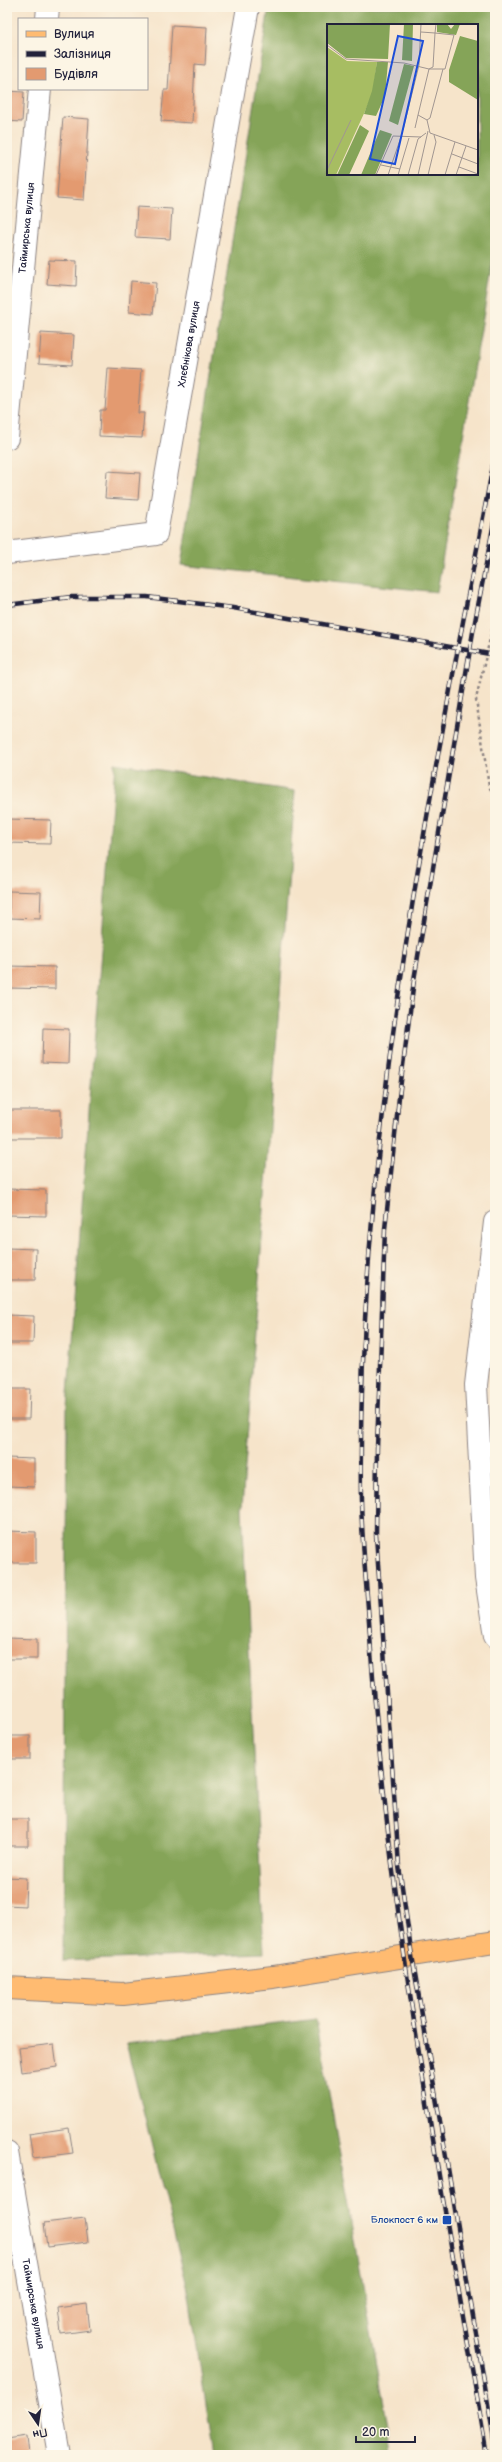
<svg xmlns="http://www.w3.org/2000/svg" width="502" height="2462" viewBox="0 0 502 2462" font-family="'Balsamiq Sans',sans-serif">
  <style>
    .forest { fill: #85a458; stroke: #54634a; fill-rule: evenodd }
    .building { fill: #e39a70 }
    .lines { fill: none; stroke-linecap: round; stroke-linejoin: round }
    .minor-casing { stroke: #8c8382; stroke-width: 24 }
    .major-casing { stroke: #8c8382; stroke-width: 24 }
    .path { stroke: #8c8382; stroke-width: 2.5; stroke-dasharray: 3 3; stroke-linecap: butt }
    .minor { stroke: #fff; stroke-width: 22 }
    .major { stroke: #ffbb71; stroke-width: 22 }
    .rail-casing { stroke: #22223b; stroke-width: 4.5 }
    .rail { stroke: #fcf5e5; stroke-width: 3; stroke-dasharray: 9; stroke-linecap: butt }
    .transit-dot { fill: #1a4fb4; stroke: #fcf5e5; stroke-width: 1.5 }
    .labels { text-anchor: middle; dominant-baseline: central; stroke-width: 3.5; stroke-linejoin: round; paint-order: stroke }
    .street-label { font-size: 10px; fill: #22223b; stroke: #fcf5e5 }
    .transit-label { font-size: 10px; fill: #164399; stroke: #fcf5e5; text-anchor: end }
    .inset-road { fill: none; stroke: #a19691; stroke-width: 1 }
    .view { fill: #1d4ed8; fill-opacity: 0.15; stroke: #1d4ed8; stroke-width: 2 }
    .inset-edge { fill: none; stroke: #22223b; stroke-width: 2 }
  </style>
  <rect width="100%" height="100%" fill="#fcf5e5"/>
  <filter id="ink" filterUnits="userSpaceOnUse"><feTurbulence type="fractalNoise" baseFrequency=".025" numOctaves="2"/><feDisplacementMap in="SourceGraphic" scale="8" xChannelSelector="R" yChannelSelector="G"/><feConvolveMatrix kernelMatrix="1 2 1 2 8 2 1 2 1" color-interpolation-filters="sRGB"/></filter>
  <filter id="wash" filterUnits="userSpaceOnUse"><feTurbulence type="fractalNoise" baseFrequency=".012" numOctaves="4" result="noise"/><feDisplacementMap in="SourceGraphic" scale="16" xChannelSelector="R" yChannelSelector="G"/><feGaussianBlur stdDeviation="0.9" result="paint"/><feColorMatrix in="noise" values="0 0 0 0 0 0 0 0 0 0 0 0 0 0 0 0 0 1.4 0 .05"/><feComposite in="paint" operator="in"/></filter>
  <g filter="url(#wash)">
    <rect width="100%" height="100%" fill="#f6e4ca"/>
    <path class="forest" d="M269 7H495V246L437 592 181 565ZM328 25H477V174H328Z
      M115 763 295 791 242 1508 264 1953 63 1961 67 1407Z
      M316 2019 393 2455H214L188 2290 126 2043Z"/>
    <g id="blocks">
      <path class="building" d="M172 25 207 27 205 65 195 64 192 123 161 121 164 90H168Z
        M7 91 24 92 22 122 7 121Z
        M63 117 89 119 84 200 57 198Z
        M137 207 172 209 170 239 135 237Z
        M49 260 77 261 76 286 47 284Z
        M131 281 156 283 153 314 129 312Z
        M41 333 74 335 72 365 39 363Z
        M108 368 141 370 138 413H144L142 438 99 436 100 410H105Z
        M107 471 140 473 138 500 105 498Z
        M7 819 51 820 50 844 7 843Z
        M9 891 41 892 40 919 9 918Z
        M8 966 55 967V989L8 988Z
        M43 1028 69 1029 68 1064 42 1063Z
        M8 1110H61V1138H7Z
        M7 1189 46 1190V1216L7 1215Z
        M7 1248 36 1249 35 1280H7Z
        M7 1315 34 1316 33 1343H7Z
        M7 1389H30L29 1419H7Z
        M7 1458 34 1459V1487L7 1486Z
        M7 1531 36 1532V1563H7Z
        M7 1638 37 1639V1659H7Z
        M7 1736H30V1759H7Z
        M7 1819H28V1846H7Z
        M7 1877 26 1878 25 1906 7 1905Z
        M54 2044 57 2067 22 2072 19 2048Z
        M69 2128 73 2153 33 2158 29 2134Z
        M85 2218 88 2242 47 2247 44 2223Z
        M87 2304 90 2330 61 2334 58 2308Z
        M27 2436 29 2455H7V2439Z"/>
    </g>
  </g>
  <g filter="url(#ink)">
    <use href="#blocks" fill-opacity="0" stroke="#8c8382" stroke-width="1"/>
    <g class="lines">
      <defs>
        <g id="minor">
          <path d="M47 19 48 7"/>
          <path id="s1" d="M7 438 40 89"/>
          <path id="s2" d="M7 553 156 534 248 7"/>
          <path d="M495 1222 476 1385 486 1578 495 1636"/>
          <path id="s3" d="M7 2152 59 2455"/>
        </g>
        <path id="major" d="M7 1988 123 1994 273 1977 495 1942"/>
      </defs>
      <use href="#minor" class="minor-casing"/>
      <use href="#major" class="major-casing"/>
      <path class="path" d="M495 617 476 699 489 787 495 795"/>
      <use href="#minor" class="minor"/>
      <use href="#major" class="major"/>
      <defs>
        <path id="rail" d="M495 517 473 632 414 980 399 1097 385 1229 377 1448 376 1535 399 1866 412 1956 495 2445
          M7 605 71 597H147L233 608 495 655
          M487 2455C440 2178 386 1902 369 1621 366 1581 362 1540 361 1500 356 1147 429 800 495 455"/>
      </defs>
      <use href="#rail" class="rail-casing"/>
      <use href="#rail" class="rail"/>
    </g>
  </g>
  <rect class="transit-dot" x="442" y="2215" width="10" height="10" rx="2"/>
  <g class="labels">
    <g class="street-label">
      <text stroke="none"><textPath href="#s1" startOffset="211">Таймирська вулиця</textPath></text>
      <text stroke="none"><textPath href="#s2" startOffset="343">Хлєбнікова вулиця</textPath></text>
      <text stroke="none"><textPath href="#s3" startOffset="154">Таймирська вулиця</textPath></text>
    </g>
    <g class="transit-label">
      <text x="438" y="2220">Блокпост 6 км</text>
    </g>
  </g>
  <g transform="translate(327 24)">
    <rect width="151" height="151" fill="#f6e4ca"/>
    <path d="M0 23 20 37 50 38 46 67 39 85 9 151H0Z" fill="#a7bd62"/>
    <path d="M0 0H63L61 35 19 34 0 19ZM77 0H86L85 37 75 36ZM110 0H120L124 5 128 0H133L129 11 110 8ZM133 12 151 17V76L122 58V46ZM50 38H61L58 72 49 92 37 90 45 67ZM77 40 87 42 71 101 62 97ZM33 101 42 107 22 151H10ZM53 106 65 110 55 134 48 151H34Z" fill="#85a458"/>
    <path class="inset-road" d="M94 8 108 9 127 11 118 45H102L106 43 108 9 109 0M0 21 19 35 77 39 102 45 91 91 100 96 103 109 151 126M100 96 103 94 116 45M88 104 91 91M76 106 92 41 94 0M125 130 151 140M54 141 73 145M132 143 151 150M0 146 24 96M49 151 66 112 94 113M61 151 74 113M71 151 82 114M81 151 91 115 99 109M91 151 101 107M101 151 109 118 107 111M118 151 128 118M129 151 139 122"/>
    <path class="view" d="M71 12 96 17 68 140 43 135Z"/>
    <rect width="151" height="151" class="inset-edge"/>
  </g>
  <rect width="502" height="2462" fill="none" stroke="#fcf5e5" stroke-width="24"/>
  <rect x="18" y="18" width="130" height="72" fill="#fcf5e5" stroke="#a5a1a1"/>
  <rect x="26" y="31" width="20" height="6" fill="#ffbb71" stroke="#a5a1a1"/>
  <text x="54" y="38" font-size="12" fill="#22223b">Вулиця</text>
  <rect x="26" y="51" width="20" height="6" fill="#22223b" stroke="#a5a1a1"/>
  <text x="54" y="58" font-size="12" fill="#22223b">Залізниця</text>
  <rect x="26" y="68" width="20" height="12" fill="#e39a70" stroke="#a5a1a1"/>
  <text x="54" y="78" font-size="12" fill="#22223b">Будівля</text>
  <g transform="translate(38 2424) rotate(167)" stroke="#fcf5e5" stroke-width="3" paint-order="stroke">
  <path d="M0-3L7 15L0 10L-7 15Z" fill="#22223b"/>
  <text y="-6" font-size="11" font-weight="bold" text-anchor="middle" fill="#22223b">Пн</text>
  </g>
  <path d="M356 2436v6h59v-6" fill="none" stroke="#22223b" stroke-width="2"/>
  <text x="362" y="2436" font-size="12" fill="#22223b" stroke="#fcf5e5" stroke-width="3" paint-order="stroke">20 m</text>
</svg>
